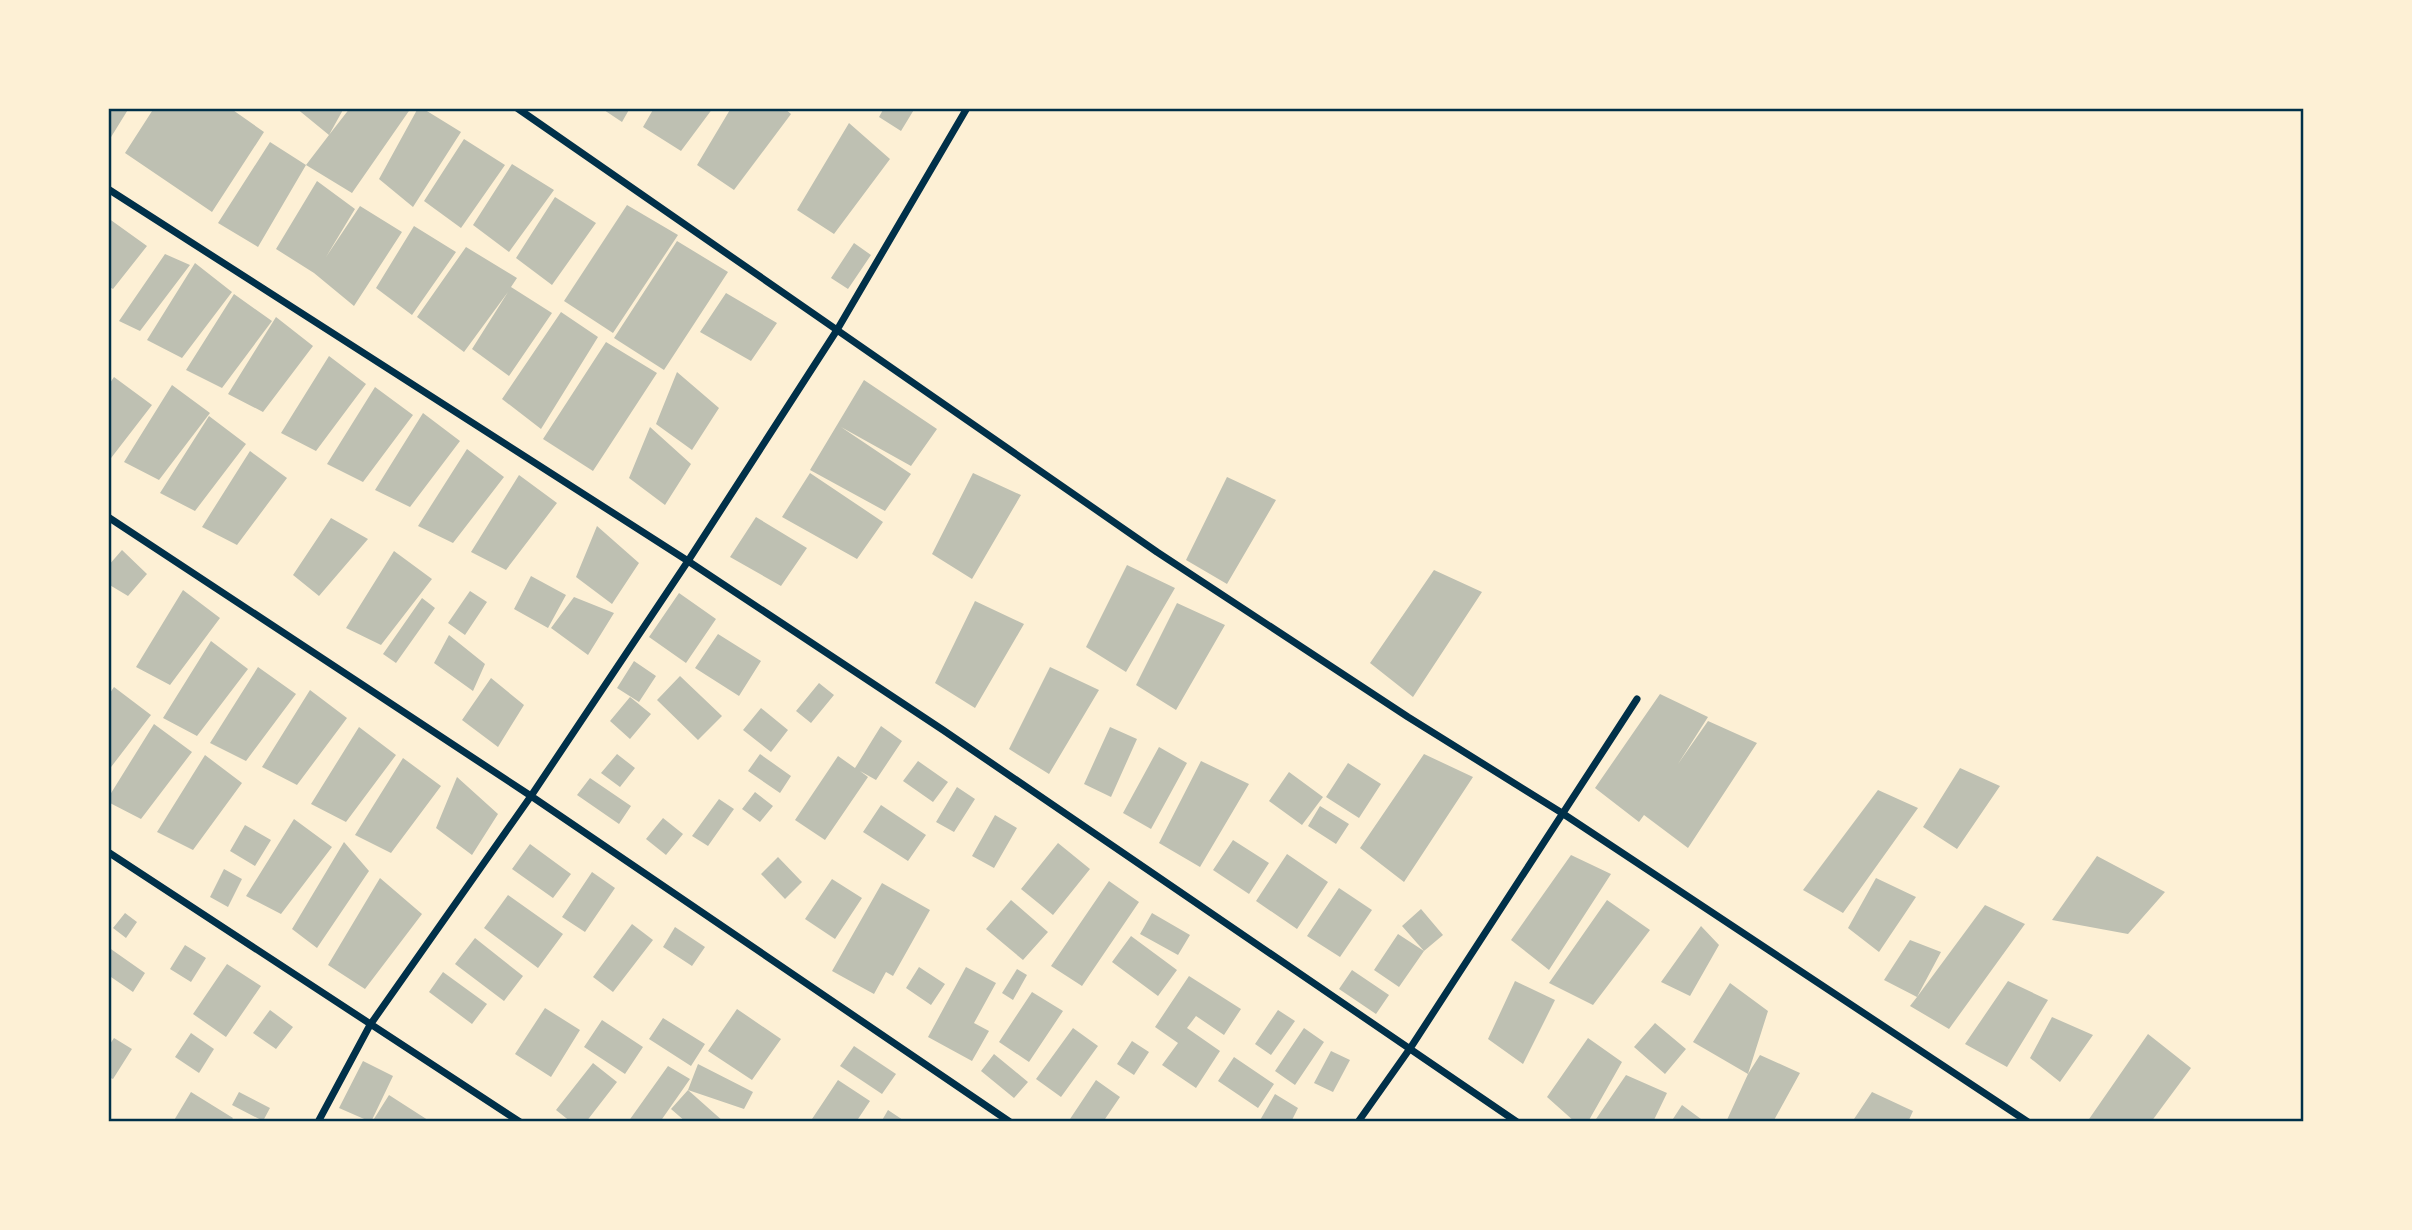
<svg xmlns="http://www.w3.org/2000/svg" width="2412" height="1230" viewBox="0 0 2412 1230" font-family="Jost,sans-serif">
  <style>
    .building { fill: #bec0b2 }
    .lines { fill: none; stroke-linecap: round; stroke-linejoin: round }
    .minor { stroke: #003049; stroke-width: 7 }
    .neatline { fill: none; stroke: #003049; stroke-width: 2.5 }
  </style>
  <rect width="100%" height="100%" fill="#fdf0d5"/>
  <path class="building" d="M108 108H129L108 142Z
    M154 108H230L264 132 212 212 125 153Z
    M296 108H344L329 135 350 108H411L352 193 306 165 329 135Z
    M418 108H422L461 132 413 207 379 179Z
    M601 108H630L622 122Z
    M654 108H713L681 151 643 127Z
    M731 108H784L791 114 734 190 697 165Z
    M884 108H915L901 131 879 117Z
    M849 123 890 159 834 234 797 210Z
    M464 139 505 165 461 228 424 201Z
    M270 142 306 165 258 247 218 223Z
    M512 164 554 190 509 252 473 225Z
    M317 181 355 209 326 257 360 206 402 232 354 306 314 273 276 249Z
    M555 197 596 223 552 285 516 258Z
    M627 205 678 235 613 333 564 301Z
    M108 218 147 246 113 289 108 286Z
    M414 226 456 252 412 315 376 288Z
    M677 241 728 272 664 370 614 338Z
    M854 243 871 255 848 289 831 278Z
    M466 247 517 278 511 287 552 313 509 376 472 349 508 292 464 352 417 317Z
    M165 254 190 265 140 331 119 321Z
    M195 263 232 292 182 358 147 340Z
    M726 293 777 323 751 361 700 332Z
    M234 294 272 321 222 388 186 370Z
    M561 312 598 337 541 429 502 399Z
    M276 317 313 346 263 412 228 394Z
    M606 342 657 373 593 471 543 439Z
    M329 356 366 384 316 451 281 433Z
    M677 372 719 408 692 450 656 424Z
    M114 377 152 405 108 462V386Z
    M864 380 937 429 911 466 841 427 911 474 885 511 810 470Z
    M172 385 210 413 159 480 124 462Z
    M375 387 413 415 363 482 327 464Z
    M423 413 460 441 410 507 375 490Z
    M209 416 246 444 195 511 160 493Z
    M650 427 691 464 665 505 629 478Z
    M467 449 504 477 453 543 418 526Z
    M250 451 287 478 237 545 202 527Z
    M810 473 883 522 857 559 782 517Z
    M973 473 1021 495 972 579 932 554Z
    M519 475 557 503 506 570 471 552Z
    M1227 477 1276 500 1227 584 1186 560Z
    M756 517 807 548 781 586 730 557Z
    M331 518 368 539 319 596 293 575Z
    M597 526 639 563 612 604 576 577Z
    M122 550 147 574 128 596 108 584V566Z
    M394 551 432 579 381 645 346 628Z
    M1127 565 1175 588 1126 672 1086 647Z
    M1434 570 1482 592 1413 697 1370 663Z
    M531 576 566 595 548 628 514 609Z
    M183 590 220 618 170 685 136 667Z
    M470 591 487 602 465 635 448 623Z
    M679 593 716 619 686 663 649 637Z
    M574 597 614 613 588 655 551 628Z
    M422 598 435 608 396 663 383 654Z
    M975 601 1024 624 975 708 935 683Z
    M1177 603 1225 625 1176 710 1136 685Z
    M718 634 761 661 739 696 695 668Z
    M449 635 485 664 473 691 434 663Z
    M211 641 248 669 197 736 163 718Z
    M634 661 656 676 639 702 617 688Z
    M258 667 296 694 246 761 210 743Z
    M1050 667 1099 690 1049 774 1009 749Z
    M680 676 722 716 698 740 657 700Z
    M491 678 524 705 498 747 462 720Z
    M819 683 834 695 811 723 796 711Z
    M114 687 151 715 108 771V696Z
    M310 690 347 718 297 785 262 767Z
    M1660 694 1708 717 1678 764 1708 721 1757 743 1688 848 1644 815 1639 822 1595 788Z
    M630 697 651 714 630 739 610 721Z
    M761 708 788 730 771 752 743 730Z
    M154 724 192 752 141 819 108 802V798Z
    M881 726 902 741 876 780 860 771 868 777 825 840 795 820 838 756 855 768Z
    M359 727 396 755 346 822 311 804Z
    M1110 727 1137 739 1111 797 1084 784Z
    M1159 747 1187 763 1151 829 1123 813Z
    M617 754 635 768 620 787 601 773Z
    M760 754 791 776 780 793 748 771Z
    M1424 754 1473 777 1404 882 1360 848Z
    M205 755 242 783 193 850 157 832Z
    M403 758 441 786 391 853 355 835Z
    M918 761 948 782 933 802 903 781Z
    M1201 761 1249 784 1200 867 1159 843Z
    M1348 763 1381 784 1359 818 1326 797Z
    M1960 768 2000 786 1957 849 1923 827Z
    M1289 772 1323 797 1302 825 1269 801Z
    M457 777 498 814 472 855 436 828Z
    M590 778 631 806 619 824 577 795Z
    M957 787 975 799 954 832 936 822Z
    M1878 790 1918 808 1843 913 1803 890Z
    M755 792 773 806 760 822 742 809Z
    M719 799 734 809 708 846 692 836Z
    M881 805 926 835 908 861 863 832Z
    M1320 806 1349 824 1336 844 1308 826Z
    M995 815 1017 828 994 868 972 856Z
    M663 818 683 834 666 855 646 839Z
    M294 819 332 847 281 914 246 896Z
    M245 825 271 840 255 866 230 851Z
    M1233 840 1269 863 1249 894 1213 870Z
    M344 842 369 871 317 948 292 929Z
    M1058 843 1090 869 1053 915 1021 889Z
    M530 844 571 874 553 898 512 869Z
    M1287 854 1328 882 1297 929 1256 901Z
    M1571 855 1611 874 1549 970 1511 940Z
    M2097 856 2165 892 2128 934 2052 920Z
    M778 857 802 882 785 899 761 874Z
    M224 869 242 879 228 907 210 897Z
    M592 872 615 888 585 932 562 917Z
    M380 878 422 914 365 989 328 965Z
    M1876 878 1916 897 1879 952 1848 928Z
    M832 879 862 898 835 939 805 919Z
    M1109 881 1139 902 1082 986 1051 966Z
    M882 883 930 910 893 976 886 972 874 994 832 971Z
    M1339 888 1372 910 1340 957 1307 936Z
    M508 895 563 934 538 968 484 928Z
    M1011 900 1048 932 1023 960 986 929Z
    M1607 900 1650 930 1593 1005 1549 983Z
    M1985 905 2025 924 1949 1029 1910 1006 1917 997 1884 980 1910 940 1941 952 1917 997Z
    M1421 909 1443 935 1424 951 1402 926Z
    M125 913 137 922 126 938 113 928Z
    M1152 913 1190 935 1178 955 1140 934Z
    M632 924 653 940 613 992 593 977Z
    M1701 926 1719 945 1690 996 1661 982Z
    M675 927 705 947 692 966 663 947Z
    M1398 934 1424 951 1399 987 1374 970Z
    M1131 936 1177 970 1158 996 1112 962Z
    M475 938 523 976 504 1001 455 964Z
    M185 945 206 958 191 982 170 969Z
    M108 947 145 973 133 992 108 975Z
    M227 964 261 986 226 1037 193 1014Z
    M919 967 945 984 931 1005 906 988Z
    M966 967 996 983 974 1023 989 1031 972 1061 928 1037Z
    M1017 969 1027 975 1013 1000 1002 993Z
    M1352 970 1389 995 1376 1014 1339 989Z
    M443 972 487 1004 472 1024 429 992Z
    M1189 976 1241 1009 1224 1035 1196 1016 1187 1028 1220 1051 1196 1088 1162 1065 1178 1043 1155 1027Z
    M1515 981 1555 1000 1523 1064 1488 1039Z
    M2008 981 2048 1000 2007 1067 1965 1044Z
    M1730 983 1768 1011 1748 1074 1693 1042Z
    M1032 992 1063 1011 1029 1062 999 1042Z
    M545 1008 580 1030 551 1077 515 1054Z
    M737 1009 781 1039 752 1080 708 1051Z
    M270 1010 293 1027 276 1049 253 1033Z
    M1278 1010 1295 1021 1271 1055 1255 1044Z
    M2052 1017 2093 1035 2060 1082 2030 1058Z
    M663 1018 705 1044 691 1066 649 1039Z
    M602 1020 643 1047 625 1074 584 1047Z
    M1655 1023 1686 1049 1665 1074 1634 1047Z
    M1073 1028 1098 1046 1061 1097 1036 1079Z
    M1304 1028 1324 1042 1295 1085 1275 1071Z
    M191 1033 214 1049 199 1073 175 1057Z
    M2148 1034 2191 1068 2151 1122H2087Z
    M114 1038 132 1049 113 1079 108 1077V1047Z
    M1588 1038 1622 1062 1588 1122H1575L1547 1097Z
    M1132 1041 1149 1052 1134 1075 1117 1064Z
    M854 1046 896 1074 882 1094 840 1066Z
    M1331 1051 1350 1060 1333 1092 1314 1083Z
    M994 1054 1028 1082 1014 1098 981 1071Z
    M1760 1055 1800 1073 1773 1122H1726L1748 1074Z
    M1234 1057 1274 1084 1258 1108 1218 1081Z
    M363 1061 393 1076 371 1122 339 1108Z
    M593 1063 617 1082 586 1122H571L556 1110Z
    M698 1064 753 1092 744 1109 688 1090Z
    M668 1066 690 1079 660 1122H628Z
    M1626 1075 1667 1093 1653 1122H1594Z
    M838 1080 870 1101 856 1122H810Z
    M1096 1080 1120 1097 1103 1122H1068Z
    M688 1090 724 1122H686L671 1109Z
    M191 1092 233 1118 230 1122H173Z
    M239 1092 270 1108 263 1121 232 1105Z
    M1872 1092 1913 1111 1908 1122H1852Z
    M1275 1094 1298 1108 1291 1122H1259Z
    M389 1095 431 1122H372Z
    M1682 1105 1705 1122H1671Z
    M888 1110 906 1122H881Z"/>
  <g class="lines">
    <path class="minor" d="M517 108 1157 552 1408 717 1562 813 2028 1122
      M108 189 688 561 943 730 1517 1122
      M108 517 531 796 1010 1122
      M108 852 520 1122
      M318 1122 370 1025 531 796 688 561 837 330 967 108
      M1358 1122 1411 1047 1637 699"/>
  </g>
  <rect width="2412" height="1230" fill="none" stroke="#fdf0d5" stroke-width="220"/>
  <rect x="110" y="110" width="2192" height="1010" class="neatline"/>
</svg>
